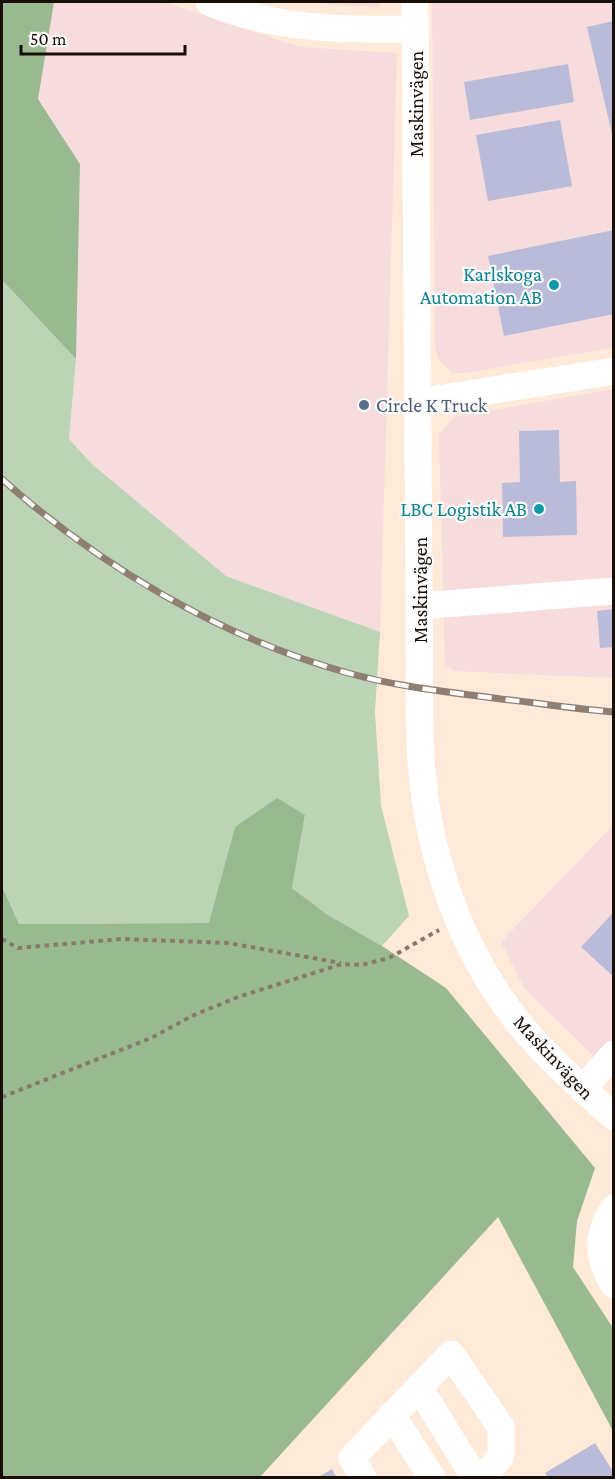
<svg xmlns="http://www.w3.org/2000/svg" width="615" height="1479" viewBox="0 0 615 1479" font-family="'Crimson Pro',serif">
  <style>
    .industrial { fill: #f7dcde }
    .green { fill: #bcd4b6 }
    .forest { fill: #99b990 }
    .building { fill: #b9bbd8 }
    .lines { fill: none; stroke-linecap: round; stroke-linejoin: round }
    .path { stroke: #88796d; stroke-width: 4; stroke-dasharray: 4.5 4.5; stroke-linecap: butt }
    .minor { stroke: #fff; stroke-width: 27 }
    .rail-casing { stroke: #8f7f73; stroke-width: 7 }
    .rail { stroke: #fbfbfb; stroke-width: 4.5; stroke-dasharray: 14; stroke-linecap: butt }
    .culture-dot { fill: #0f9aa8; stroke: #fbfbfb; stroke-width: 2 }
    .service-dot { fill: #5c6f8a; stroke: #fbfbfb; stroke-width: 2 }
    .labels { text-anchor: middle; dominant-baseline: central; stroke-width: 4.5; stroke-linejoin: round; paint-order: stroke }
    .street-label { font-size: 20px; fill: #170e07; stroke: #fbfbfb }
    .culture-label { font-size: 20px; fill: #0d838f; stroke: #fbfbfb; text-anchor: end }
    .service-label { font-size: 20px; fill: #4e5e75; stroke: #fbfbfb; text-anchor: start }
  </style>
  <rect width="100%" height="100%" fill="#ffe9d8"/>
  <path class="industrial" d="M54 2H163L300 47 397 53 380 632 226 576 92 464 69 439 76 359 80 164 38 99Z
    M295 2H383L378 7Z
    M432 2H613V348L466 373H452L439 360 435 347Z
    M613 389V678L454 671 445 664 439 435 454 417Z
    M613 825V1075L524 988 501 942Z"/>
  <path class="green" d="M2 280 76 359 69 439 92 464 226 576 380 632 375 712 381 806 409 916 382 946 328 915 292 888 305 815 235 827 210 923 19 924 2 886Z"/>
  <path class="forest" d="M2 2H54L38 99 80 164 76 359 2 280Z
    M277 798 305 815 292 888 328 915 382 946 446 988 595 1168 577 1221 573 1267 613 1328V1431L498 1217 260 1477H2V886L19 924 209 923 235 827Z"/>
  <path class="building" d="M614 21V138H613L587 27Z
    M568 64 574 102 470 120 464 82Z
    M560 120 572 186 488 201 476 135Z
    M614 230V314L504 336 488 256Z
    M559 430 560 482 576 481 577 535 503 537 502 483 520 482 519 431Z
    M614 609V647L600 648 597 611Z
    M614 912V977L581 947Z
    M595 1443 614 1473V1478H548L545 1473Z
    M332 1469 337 1478H317Z"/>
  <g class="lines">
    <path class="path" d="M2 939 18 948 122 939 228 943 341 963
      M2 1097 151 1038 194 1015 238 997 342 964 362 965 389 958 439 930"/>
    <path class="minor" d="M209 2C275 30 344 30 415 29
      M415 2 420 742C424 851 462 964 538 1045 562 1071 588 1094 614 1117
      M418 402 614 371
      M419 606 614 591
      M582 1089 614 1054
      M614 1208C596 1235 597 1258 614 1285
      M419 1387 475 1478
      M392 1415 432 1478
      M363 1478 352 1458 451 1354 501 1427V1456L483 1478"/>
    <defs>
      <path id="rail" d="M2 479C101 567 220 637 348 673 398 687 449 692 501 699 538 703 576 709 614 712"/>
    </defs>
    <use href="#rail" class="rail-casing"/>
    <use href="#rail" class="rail"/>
  </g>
  <g class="culture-dot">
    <circle cx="554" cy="285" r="6"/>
    <circle cx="539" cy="509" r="6"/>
  </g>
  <circle class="service-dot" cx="364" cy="405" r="6"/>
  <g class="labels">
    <g class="street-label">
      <text transform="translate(416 104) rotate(-90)">Maskinvägen</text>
      <text transform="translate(420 590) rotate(-90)">Maskinvägen</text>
      <text transform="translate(554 1057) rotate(47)">Maskinvägen</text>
    </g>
    <g class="culture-label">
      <text x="542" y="274">Karlskoga<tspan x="542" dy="23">Automation AB</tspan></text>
      <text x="527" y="509">LBC Logistik AB</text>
    </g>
    <g class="service-label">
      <text x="376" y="405">Circle K Truck</text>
    </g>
  </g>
  <rect width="615" height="1479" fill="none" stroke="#170e07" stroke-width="6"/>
  <path d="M21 45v9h164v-9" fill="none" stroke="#170e07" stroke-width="3"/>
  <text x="30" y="45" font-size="18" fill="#170e07" stroke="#fbfbfb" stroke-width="4.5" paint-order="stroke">50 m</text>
</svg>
